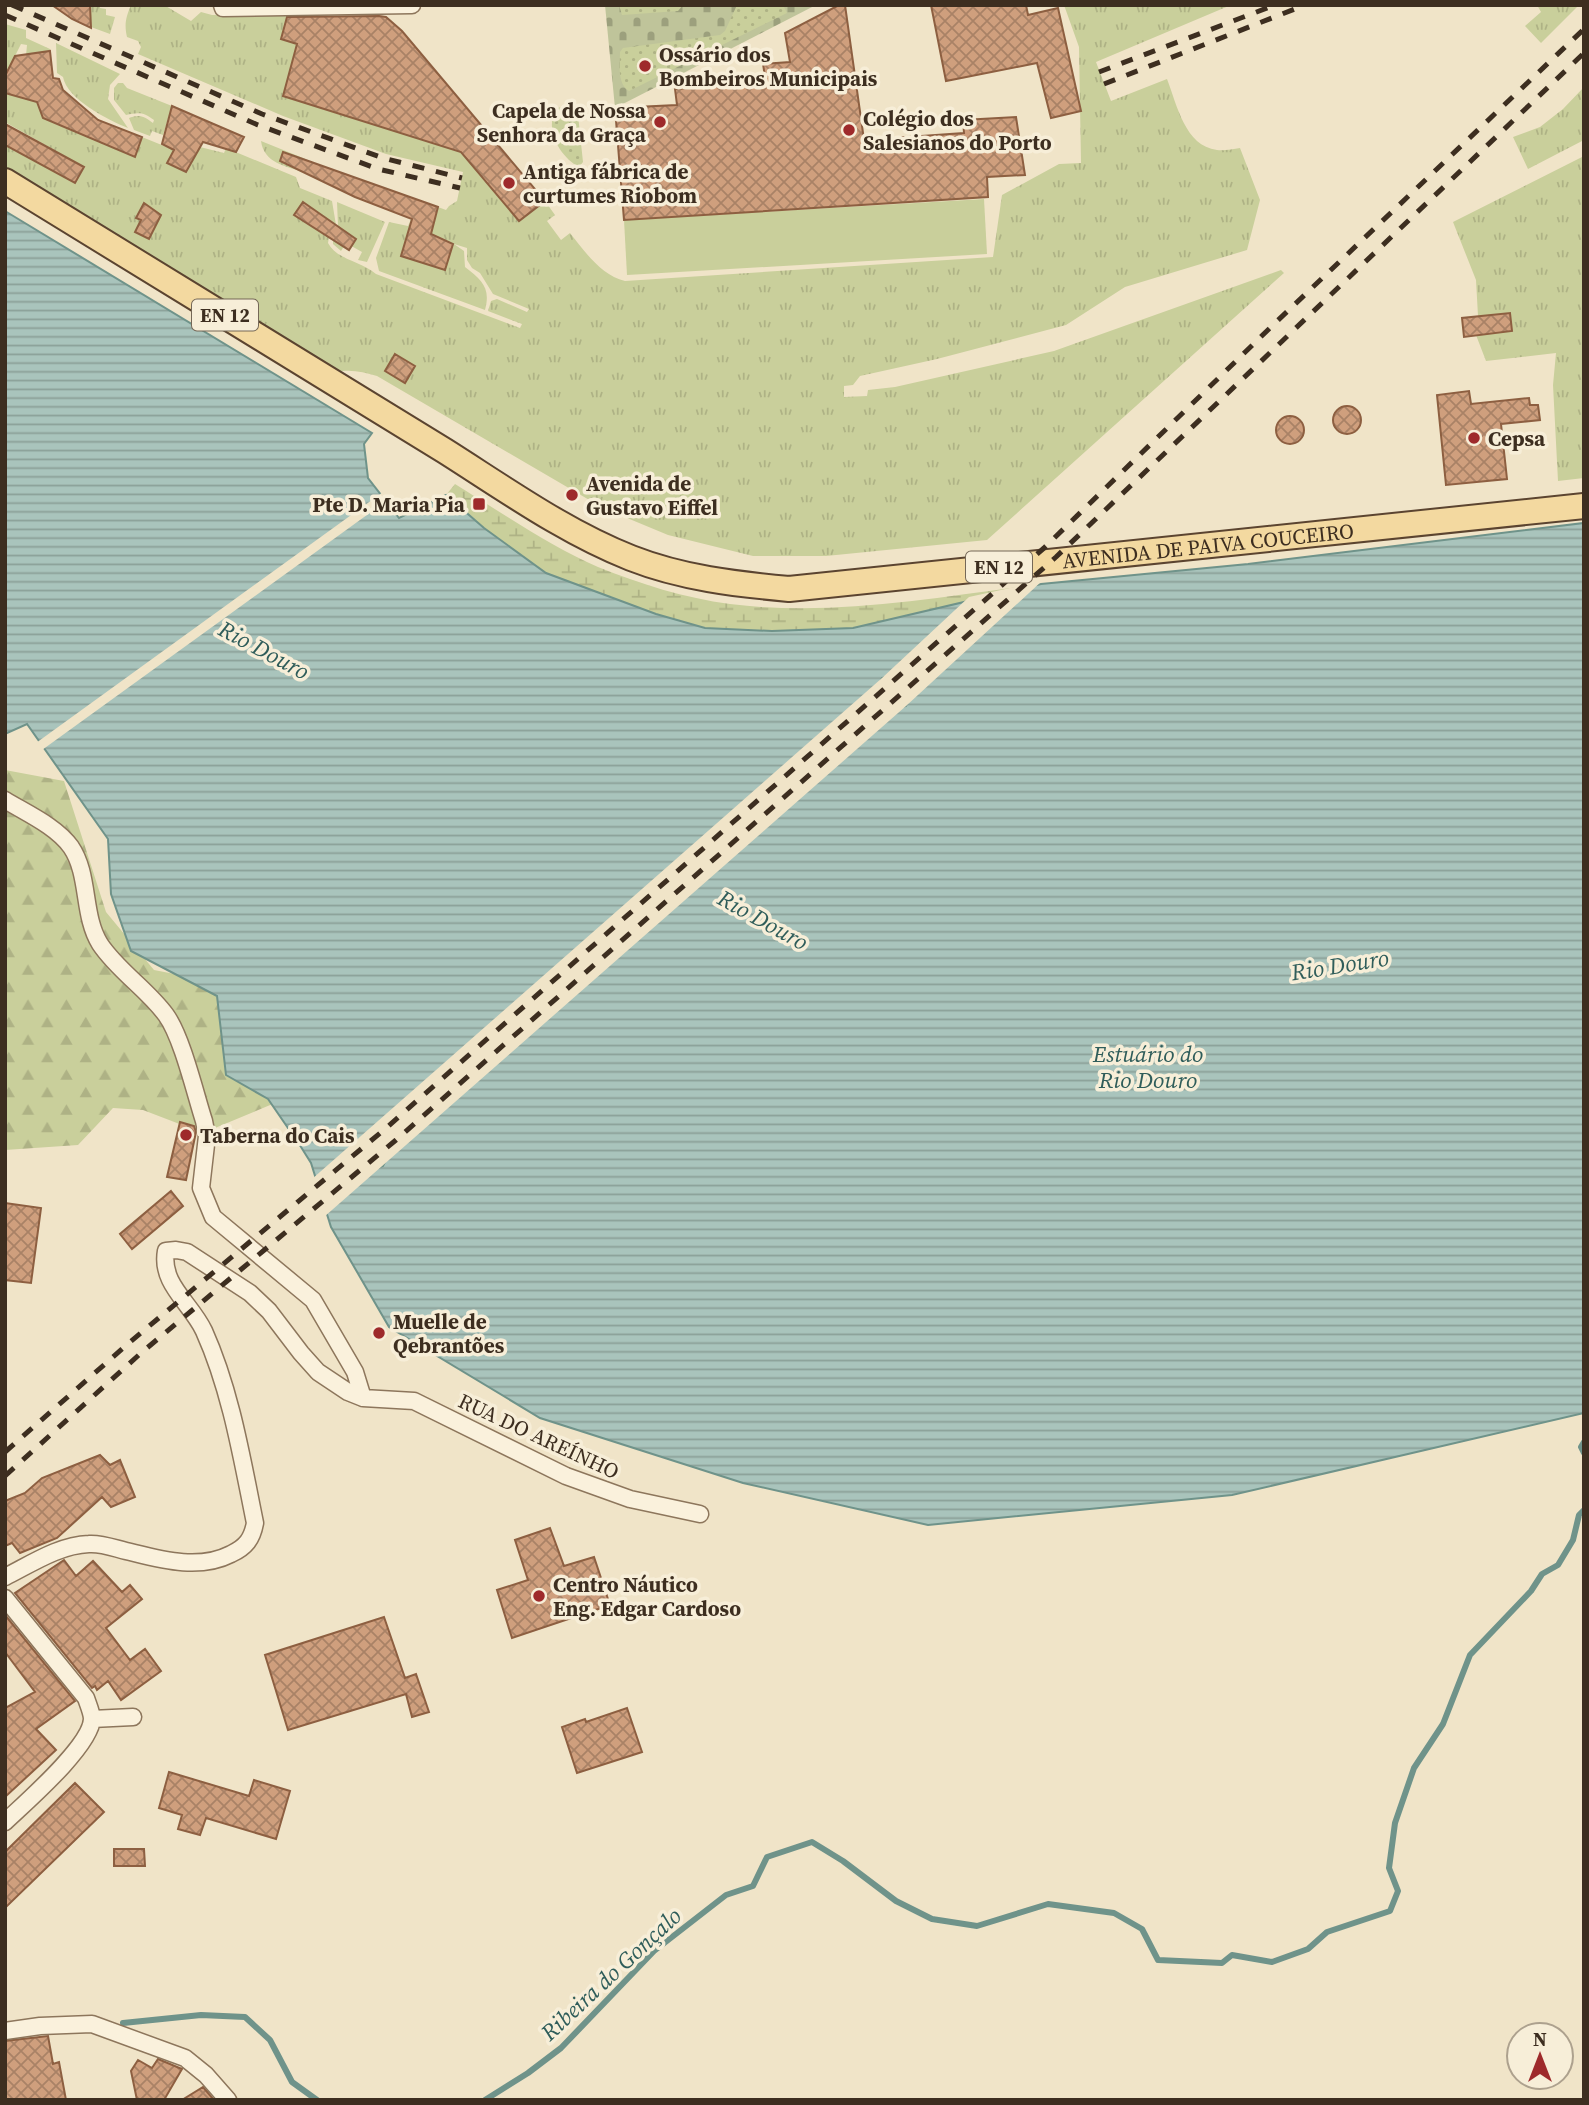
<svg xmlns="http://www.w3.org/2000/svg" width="1589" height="2105" viewBox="0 0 1589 2105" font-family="'Source Serif 4',serif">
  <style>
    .grass { fill: url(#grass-tufts) }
    .forest { fill: url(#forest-firs) }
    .wetland { fill: url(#wetland-marsh) }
    .cemetery { fill: url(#cemetery-stones) }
    .garden { fill: url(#garden-dots) }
    .pitch { fill: #c9cf9b }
    .water { fill: url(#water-rules); stroke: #6f938a; stroke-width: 2; fill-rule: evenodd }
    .pier { fill: #f0e4c8; fill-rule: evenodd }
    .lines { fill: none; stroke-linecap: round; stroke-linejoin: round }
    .stream { stroke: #6f938a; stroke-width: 6 }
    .building { fill: url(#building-cross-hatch); stroke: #8d5f41; stroke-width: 2 }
    .minor-casing { stroke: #8d765c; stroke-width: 19 }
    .primary-casing { stroke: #5b4430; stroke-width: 28 }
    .minor { stroke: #faf1dc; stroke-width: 16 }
    .primary { stroke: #f3d9a0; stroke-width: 24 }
    .rail { stroke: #3d2e20; stroke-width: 5; stroke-dasharray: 12 12; stroke-linecap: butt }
    .poi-dot { fill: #9e2a2b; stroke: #f7eed8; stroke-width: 2.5 }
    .labels { text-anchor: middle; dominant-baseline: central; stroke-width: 7; stroke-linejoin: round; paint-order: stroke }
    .shield { fill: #f7eed8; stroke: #756857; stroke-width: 2 }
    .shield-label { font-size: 19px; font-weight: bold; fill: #3d2e20 }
    .poi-label { font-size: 21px; font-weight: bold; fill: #3d2e20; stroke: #f7eed8; text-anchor: start }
    .street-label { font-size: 21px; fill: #3d2e20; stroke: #f7eed8 }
    .water-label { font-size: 23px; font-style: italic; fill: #2f5d5a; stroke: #f7eed8 }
  </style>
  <defs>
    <pattern id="grass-tufts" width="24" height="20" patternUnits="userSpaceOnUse" patternTransform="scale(1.75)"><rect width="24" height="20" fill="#c9cf9b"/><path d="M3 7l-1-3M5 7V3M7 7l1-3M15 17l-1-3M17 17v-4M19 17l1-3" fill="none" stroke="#aeb285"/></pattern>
    <pattern id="forest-firs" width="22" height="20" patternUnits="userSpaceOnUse" patternTransform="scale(1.75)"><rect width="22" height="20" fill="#c9cf9b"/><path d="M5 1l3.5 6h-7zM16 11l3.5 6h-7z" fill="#aeb285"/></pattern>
    <pattern id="wetland-marsh" width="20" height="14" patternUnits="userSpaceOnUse" patternTransform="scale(1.75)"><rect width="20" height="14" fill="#c9cf9b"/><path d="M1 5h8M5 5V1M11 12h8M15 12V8" fill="none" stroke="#aeb285"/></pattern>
    <pattern id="cemetery-stones" width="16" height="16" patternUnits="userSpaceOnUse" patternTransform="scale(1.75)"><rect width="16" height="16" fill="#bfc49a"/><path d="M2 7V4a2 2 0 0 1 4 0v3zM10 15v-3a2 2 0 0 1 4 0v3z" fill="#9ca07d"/></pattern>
    <pattern id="garden-dots" width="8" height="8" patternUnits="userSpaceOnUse" patternTransform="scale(1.75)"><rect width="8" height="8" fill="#c9cf9b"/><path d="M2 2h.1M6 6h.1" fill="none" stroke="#aeb285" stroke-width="1.8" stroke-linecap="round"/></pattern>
    <pattern id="water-rules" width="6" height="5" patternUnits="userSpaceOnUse" patternTransform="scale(1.75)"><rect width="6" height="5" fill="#a9c4bc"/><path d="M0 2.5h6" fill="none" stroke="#8ba098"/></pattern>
    <pattern id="building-cross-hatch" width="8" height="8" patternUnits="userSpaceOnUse" patternTransform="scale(1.75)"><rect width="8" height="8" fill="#cf9f7d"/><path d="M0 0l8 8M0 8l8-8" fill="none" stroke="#a98266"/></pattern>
  </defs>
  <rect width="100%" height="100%" fill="#f0e4c8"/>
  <path class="grass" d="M90 5H100V8L106 9V15L115 17 110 34 91 27Z
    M131 5H164L191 21 201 12 212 15 287 16 281 39 297 44 284 96 465 153 518 221 545 201 555 215 547 221 561 240 570 233C585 252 601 275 625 281L993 257 1002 195 1059 164 1081 163 1079 47 1064 5H1231L1096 62 1111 101 1167 79C1177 105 1185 146 1217 150 1224 151 1233 149 1240 148L1260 200 1247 250 1125 287 1066 325 937 359 860 376 853 385 844 386V397L867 396 868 390 895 387 1054 351 1281 270 1284 273 987 540 826 556H753L668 535 603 508 377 376C363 372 351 369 336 372L5 171V145L75 183 84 167 5 122V93L9 95 25 66 27 45 21 44 5 76V24L26 30V38L50 49V51L34 53 23 98 40 103 42 116 47 119 135 157 142 137 174 150 167 163 186 172 200 147 224 153 226 148 296 177 300 188 332 201 336 225 303 202 294 215 329 237 328 243C337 260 361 261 376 274L520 328 522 324 488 311 491 301 497 299 527 312 529 309 493 294 480 273 472 268 467 260V248L454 244 464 251 465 267C482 280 491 288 485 310L379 271 376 258 389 222 408 226 411 219 418 222 417 230H409L401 256 445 270 453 244 431 234 438 207 446 210 449 206 457 201 463 172 386 154 283 116 138 54 141 47 138 41 127 37C124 24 126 17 131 5Z
    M1537 5H1579L1541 43 1525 26 1541 12Z
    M56 43 120 74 110 85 108 99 128 128C108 120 67 99 63 77L57 73Z
    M118 83H123L127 88 172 106 163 135 152 131 150 136 134 130 129 118C139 114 144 116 153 123L154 120C144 112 138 112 126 115L114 100V88Z
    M1584 87V140L1528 169 1513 137 1540 127 1563 109Z
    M261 141 308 160 303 172C285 166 264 163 261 141Z
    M1584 156V478L1558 481 1553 385 1556 353 1486 361 1476 335 1512 331 1510 313 1478 316 1476 280 1453 222Z
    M337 202 385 222 367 262 358 260 362 252 346 243 341 251 333 244V235L338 226Z"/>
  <path class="forest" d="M5 770 64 781 106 912 154 970 195 978 234 977 275 1103 203 1133 143 1110 113 1108 78 1145 5 1150Z"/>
  <path class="wetland" d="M455 484C499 511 551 547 598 567 640 584 685 598 730 604 833 617 939 597 1041 584L853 628 772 631 705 628 656 614 546 573 484 528 446 495Z"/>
  <path class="cemetery" d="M605 5H816L615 108Z"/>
  <path class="garden" d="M619 5H683L678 11 622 15Z
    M737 5H783L787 13 629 91C617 84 620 65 620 52L623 48 720 35 725 31Z
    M567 106 578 115 583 162 579 167C560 157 543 128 557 108Z"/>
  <path class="pitch" d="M984 199 987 254 627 275 624 220Z"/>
  <path class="water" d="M5 211 372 433 364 444 368 478 399 518 446 495 484 528 546 573 656 614 705 628 772 631 853 628 1041 584 1248 564 1584 523V1413L1232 1495 928 1525 743 1483 540 1418 389 1327 331 1227 311 1163 301 1147 268 1099 226 1075 217 996 131 951 111 894 108 839 27 724 5 734ZM895 674 908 680 912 693 906 706 893 710 880 704 876 691 882 678ZM372 1135 384 1141 389 1154 383 1166 370 1171 357 1165 353 1151 359 1139Z"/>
  <path class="pier" d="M383 492 389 499 42 750 36 743Z
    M1042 581 906 706 324 1217 312 1179 882 678 969 597ZM895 678 905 682 908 693 903 703 893 706 883 701 880 691 884 681ZM372 1138 382 1143 385 1154 380 1164 370 1167 360 1162 356 1152 361 1142Z"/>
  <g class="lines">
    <path class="stream" d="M1584 1442 1581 1447 1584 1453
      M123 2023 201 2015 245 2017 270 2040 292 2082 317 2100
      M485 2100 528 2073 561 2048 654 1951 726 1895 753 1886 767 1857 812 1842 843 1861 896 1901 932 1919 977 1926 1048 1904 1114 1913 1142 1929 1158 1960 1222 1963 1232 1955 1272 1962 1308 1949 1327 1932 1390 1911 1398 1891 1389 1868 1395 1823 1414 1768 1443 1724 1470 1655 1531 1591 1542 1574 1558 1565 1573 1540 1579 1515 1584 1510"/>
  </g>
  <path class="building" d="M52 5H90L91 28 72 19Z
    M839 5H845L864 140 964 133 963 120 1016 117 1025 175 987 177 988 197 624 220 615 108 677 105 675 89 766 83 763 64 790 62 785 33Z
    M931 5H1026L1028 15 1058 8 1081 111 1051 118 1037 63 946 81Z
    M379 16 386 17 402 31 545 201 519 221 461 152 283 96 297 44 281 39 287 17Z
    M50 51 53 78 59 79 63 90 98 120 142 137 135 157 43 118 37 102 5 93V76L15 56Z
    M172 106 195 116 244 137 236 152 203 142 186 172 167 163 174 150 162 144Z
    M5 124 84 167 75 183 5 145Z
    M283 152 438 207 431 234 453 244 445 270 401 256 412 219 355 197 280 161Z
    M303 202 356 239 349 250 294 215Z
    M144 203 161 215 149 239 135 232 141 220 136 218Z
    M1510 313 1512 331 1464 337 1462 318Z
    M395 354 415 366 405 383 385 371Z
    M1469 391 1471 404 1529 398 1530 405H1538L1540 420 1501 424 1507 479 1446 485 1437 395Z
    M1333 420a14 14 0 1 1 28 0a14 14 0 1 1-28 0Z
    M1276 430a14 14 0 1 1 28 0a14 14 0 1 1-28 0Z
    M180 1122 194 1126 196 1132 186 1180 167 1177Z
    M171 1191 183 1206 132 1249 120 1234Z
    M5 1203 41 1208 31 1283 5 1280Z
    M100 1455 110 1465 120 1460 135 1497 111 1507 102 1497 57 1538 20 1553 12 1543 5 1546V1501L25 1493 42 1478Z
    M550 1528 564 1566 594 1557 610 1605 512 1638 497 1590 528 1580 515 1540Z
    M64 1560 76 1576 93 1561 122 1592 130 1585 142 1599 106 1628 130 1660 145 1649 161 1671 121 1700 108 1681 97 1690 95 1686 92 1688 15 1593Z
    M5 1615 75 1701 36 1729 56 1750 5 1797V1708L35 1692 5 1652Z
    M384 1617 405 1678 416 1674 429 1712 412 1717 406 1694 288 1730 265 1655Z
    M627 1708 642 1752 577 1773 562 1727 585 1719 586 1722Z
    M169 1772 249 1796 254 1780 290 1791 276 1839 206 1818 200 1835 178 1829 182 1815 159 1808Z
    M75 1783 104 1812 5 1908V1852Z
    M114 1849H144L145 1866H114Z
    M48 2036 53 2064 59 2062 66 2100H5V2041Z
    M158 2059 182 2069 164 2100H137L131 2071 138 2060 152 2068Z
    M203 2087 214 2100H182Z"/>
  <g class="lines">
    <defs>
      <path id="minor" d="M222 5 223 8 412 5
        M5 800C26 813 56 826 71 847 90 875 82 915 100 944 118 971 147 989 166 1015 182 1037 195 1093 204 1121L207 1136 201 1188 213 1217 313 1300 355 1372 363 1398
        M5 1577C31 1564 59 1545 89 1544 101 1543 114 1548 126 1551 159 1559 198 1571 231 1554 246 1547 252 1539 255 1523 242 1459 231 1391 204 1331 191 1303 160 1284 166 1251L176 1250 187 1252 250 1293 269 1311 301 1353 318 1372 348 1392 363 1398 414 1401 566 1476 630 1499 700 1514
        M5 1598 86 1698C88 1704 92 1713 92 1719 91 1746 25 1803 5 1822
        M92 1719 133 1717
        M5 2031 40 2026 92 2024 185 2058 206 2075 228 2100"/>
      <g id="primary">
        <path id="s1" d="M5 181 445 451C505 489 565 532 631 558 682 578 735 584 789 589L1584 506"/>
      </g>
    </defs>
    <use href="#minor" class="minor-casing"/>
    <use href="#primary" class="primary-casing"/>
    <use href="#minor" class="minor"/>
    <use href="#primary" class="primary"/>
    <path class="rail" d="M12 5 262 114 383 158 462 178
      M5 15 258 125 378 169 460 188
      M1099 72 1275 5
      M1104 84 1305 5
      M5 1452 130 1342 385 1129 1044 548 1273 325 1584 29
      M5 1476 141 1353 396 1140 1056 557 1584 53"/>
  </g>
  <g class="poi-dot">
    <circle cx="645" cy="66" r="7"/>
    <circle cx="660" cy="122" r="7"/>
    <circle cx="849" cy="130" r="7"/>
    <circle cx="509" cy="183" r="7"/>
    <circle cx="1474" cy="438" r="7"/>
    <circle cx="572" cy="495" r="7"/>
    <rect x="472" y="497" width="14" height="14" rx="3.5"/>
    <circle cx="186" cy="1135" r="7"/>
    <circle cx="379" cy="1333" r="7"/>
    <circle cx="539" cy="1596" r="7"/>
  </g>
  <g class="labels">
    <g class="shield">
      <rect x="192" y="299.5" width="66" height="31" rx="5"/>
      <rect x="966" y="551.5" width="66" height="31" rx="5"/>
    </g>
    <g class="shield-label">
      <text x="225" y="315">EN 12</text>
      <text x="999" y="567">EN 12</text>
    </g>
    <g class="poi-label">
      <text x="659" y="54">Ossário dos<tspan x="659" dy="24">Bombeiros Municipais</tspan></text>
      <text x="646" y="110" text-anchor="end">Capela de Nossa<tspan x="646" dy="24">Senhora da Graça</tspan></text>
      <text x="863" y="118">Colégio dos<tspan x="863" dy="24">Salesianos do Porto</tspan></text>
      <text x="523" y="171">Antiga fábrica de<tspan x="523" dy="24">curtumes Riobom</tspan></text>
      <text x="1488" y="438">Cepsa</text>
      <text x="586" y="483">Avenida de<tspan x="586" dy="24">Gustavo Eiffel</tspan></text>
      <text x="465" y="504" text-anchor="end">Pte D. Maria Pia</text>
      <text x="200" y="1135">Taberna do Cais</text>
      <text x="393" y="1321">Muelle de<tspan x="393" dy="24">Qebrantões</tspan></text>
      <text x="553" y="1584">Centro Náutico<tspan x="553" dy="24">Eng. Edgar Cardoso</tspan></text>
    </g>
    <g class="street-label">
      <text stroke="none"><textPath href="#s1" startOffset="1314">AVENIDA DE PAIVA COUCEIRO</textPath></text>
      <text transform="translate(539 1436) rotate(25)">RUA DO AREÍNHO</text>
    </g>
    <g class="water-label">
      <text transform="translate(264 650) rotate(28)">Rio Douro</text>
      <text transform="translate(763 920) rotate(29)">Rio Douro</text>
      <text transform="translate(1340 965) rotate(-9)">Rio Douro</text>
      <text x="1148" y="1054">Estuário do<tspan x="1148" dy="26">Rio Douro</tspan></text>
      <text transform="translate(611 1974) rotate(-43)">Ribeira do Gonçalo</text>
    </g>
  </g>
  <rect width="1589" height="2105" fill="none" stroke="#3d2e20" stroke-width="14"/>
  <g transform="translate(1540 2056)"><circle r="33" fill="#f7eed8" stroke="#ada18e" stroke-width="2"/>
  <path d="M0-5L12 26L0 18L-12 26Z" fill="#9e2a2b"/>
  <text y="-10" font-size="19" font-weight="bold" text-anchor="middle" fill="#3d2e20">N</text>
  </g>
</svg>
